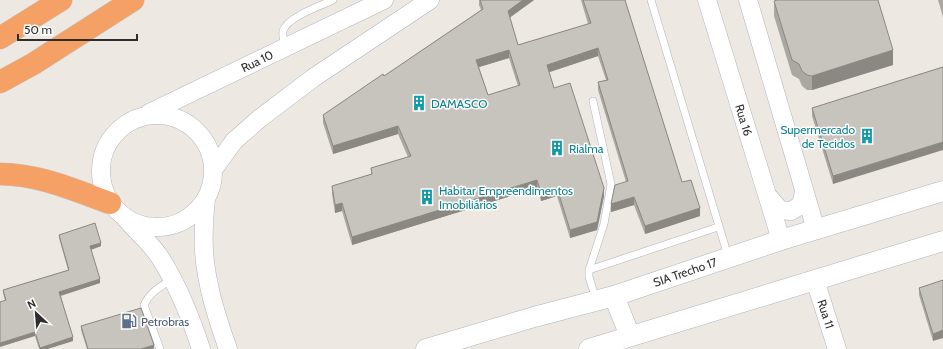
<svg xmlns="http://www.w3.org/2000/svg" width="943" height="349" viewBox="0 0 943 349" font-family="Cabin,sans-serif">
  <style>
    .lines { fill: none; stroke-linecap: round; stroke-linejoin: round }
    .service-casing { stroke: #b2b4bd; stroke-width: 8 }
    .tertiary-casing { stroke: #b2b4bd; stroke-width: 19 }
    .secondary-casing { stroke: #b2b4bd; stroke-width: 21 }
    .motorway-casing { stroke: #c4c4c4; stroke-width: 23 }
    .service { stroke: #fff; stroke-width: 7 }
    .tertiary { stroke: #fff; stroke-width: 18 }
    .secondary { stroke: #fff; stroke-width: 20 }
    .motorway { stroke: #f5a165; stroke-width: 22 }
    .wall { fill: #aba8a3; fill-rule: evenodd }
    .shaded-wall { fill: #8b8884 }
    .building { fill: #c7c3bd; stroke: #8b8884; fill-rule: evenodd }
    .labels { text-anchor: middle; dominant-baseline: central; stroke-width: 3; stroke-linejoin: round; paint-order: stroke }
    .street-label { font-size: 12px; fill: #2e2e2e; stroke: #fff }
    .culture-label { font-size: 12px; fill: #0d838f; stroke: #fff; text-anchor: start }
    .service-label { font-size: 12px; fill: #4e5e75; stroke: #fff; text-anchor: start }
  </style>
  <rect width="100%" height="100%" fill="#eee8e2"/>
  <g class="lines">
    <defs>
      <path id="service" d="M651 0 728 256
        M286 47C284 42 282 37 283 31 287 17 320 6 333 0
        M593 101 611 184 604 224 589 270V277L596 299
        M589 270 718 227
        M160 349 144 305C150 292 160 287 172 279"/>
      <path id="tertiary" d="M707 0 781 240
        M748 0 816 230
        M149 113 384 0
        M101 171a56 56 0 1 1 112 0a56 56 0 1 1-112 0Z
        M213 170 234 141 259 119 313 78 430 0
        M768 196 780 210 791 211 801 205 804 192
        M206 199C204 216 203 233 204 251 206 284 217 318 228 349
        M126 219C137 232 152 244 161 259 178 286 191 318 201 349
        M815 280 837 349"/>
      <path id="secondary" d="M614 296 630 336
        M426 349 534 317 614 296 781 240 943 191
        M589 349 943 241"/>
      <path id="motorway" d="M0 38 61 0
        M0 82 33 64 133 0
        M0 174C38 174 74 190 110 203"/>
    </defs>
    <use href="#service" class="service-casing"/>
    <use href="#tertiary" class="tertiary-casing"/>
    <use href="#secondary" class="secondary-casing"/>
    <use href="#motorway" class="motorway-casing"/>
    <use href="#service" class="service"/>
    <use href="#tertiary" class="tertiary"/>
    <use href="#secondary" class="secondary"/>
    <use href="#motorway" class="motorway"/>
  </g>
  <path class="wall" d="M479 0H534L510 17 518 45 588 24 581 0H625L682 182 700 216 645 234 634 205 611 212 626 182 598 90V82L606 80 598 56 549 72 554 88 604 196 597 230 570 238 557 196 541 201 537 188 352 245 342 211 335 213 332 194V186L371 174V168L408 157 398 134 333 154 323 123V115L384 76 481 10 479 5ZM509 58 518 86 488 95 479 67Z
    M938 0H943V17Z
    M774 1 893 65 812 90H807L802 86 799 79 792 75 774 16Z
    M943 67 833 184 812 116V108Z
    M59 235 101 246 91 250 100 283 61 296 73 341 47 349H39L35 336 5 301 3 293V290L68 270 59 238Z
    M943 280 933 341 919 295V288Z
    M81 326 154 348 153 349H87L81 330Z"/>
  <path class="shaded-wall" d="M523 0H534L508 19V11Z
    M598 48V56L547 73V65Z
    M509 50V58L476 68V60Z
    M893 50V65L812 90V76Z
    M398 126V134L333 154V146Z
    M943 142V150L833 184V176Z
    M537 180V188L352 245V237Z
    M557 188V196L541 201V193Z
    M604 188V196L597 230 570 238V230Z
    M634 197V205L611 212V204Z
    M342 203V211L335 213V205Z
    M700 208V216L645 234V226Z
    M101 243V246L90 250V246Z
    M100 279V283L59 296V292Z
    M943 330V338L933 341V334Z
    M35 332V336L0 347V343Z
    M73 337V341L47 349H40V348Z
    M154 345V348L153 349H141Z"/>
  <path class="building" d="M480 0H523L508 11 518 45 591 23 583 0H625L682 182 691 180 700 208 645 226 634 197 611 204 615 185 628 181 598 82 608 80 598 48 547 65 554 88 570 83 604 188 597 222 570 230 557 188 541 193 537 180 352 237 342 203 335 205 332 186 372 174 371 168 411 156 398 126 333 146 323 115 383 74 384 76 483 9ZM509 50 520 85 488 95 476 60Z
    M777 0H878L893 50 812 76 807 75 802 71 799 64 792 60 774 1Z
    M943 67V142L833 176 812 108Z
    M95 223 101 243 90 246 100 279 59 292 73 337 40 348 35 332 0 343V302L6 300 3 290 69 270 59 235Z
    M943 280V330L933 334 919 288Z
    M141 308 154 345 141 349H88L81 326Z"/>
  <defs>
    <symbol id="building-bare" viewBox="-9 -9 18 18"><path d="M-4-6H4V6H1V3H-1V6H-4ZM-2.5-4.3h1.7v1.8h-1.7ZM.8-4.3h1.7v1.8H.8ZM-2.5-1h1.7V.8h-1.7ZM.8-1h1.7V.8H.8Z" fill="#0f9aa8" stroke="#fff" stroke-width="2.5" paint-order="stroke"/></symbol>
    <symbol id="fuel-bare" viewBox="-9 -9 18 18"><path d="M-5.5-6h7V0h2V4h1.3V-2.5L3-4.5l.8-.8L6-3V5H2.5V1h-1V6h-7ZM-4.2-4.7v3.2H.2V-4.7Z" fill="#5c6f8a" stroke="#fff" stroke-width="2.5" paint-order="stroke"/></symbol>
  </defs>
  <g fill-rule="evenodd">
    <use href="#building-bare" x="408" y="92" width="22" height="22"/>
    <use href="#building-bare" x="856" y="125" width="22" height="22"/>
    <use href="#building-bare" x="546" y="137" width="22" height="22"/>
    <use href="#building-bare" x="416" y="186" width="22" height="22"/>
    <use href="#fuel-bare" x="118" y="310" width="22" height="22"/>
  </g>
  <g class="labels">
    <g class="street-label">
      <text transform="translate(257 61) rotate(-26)">Rua 10</text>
      <text transform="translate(744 120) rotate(73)">Rua 16</text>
      <text transform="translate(685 272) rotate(-19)">SIA Trecho 17</text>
      <text transform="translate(826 314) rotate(72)">Rua 11</text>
    </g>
    <g class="culture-label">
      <text x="431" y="103">DAMASCO</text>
      <text x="855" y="129" text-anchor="end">Supermercado<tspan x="855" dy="14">de Tecidos</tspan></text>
      <text x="569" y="148">Rialma</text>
      <text x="439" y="190">Habitar Empreendimentos<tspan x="439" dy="14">Imobiliários</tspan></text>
    </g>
    <g class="service-label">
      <text x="141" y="321">Petrobras</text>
    </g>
  </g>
  <g transform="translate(36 313) rotate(334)" stroke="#ffffff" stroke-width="3" paint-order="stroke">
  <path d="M0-3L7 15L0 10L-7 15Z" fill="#2e2e2e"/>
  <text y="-6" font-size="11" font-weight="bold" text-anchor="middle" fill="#2e2e2e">N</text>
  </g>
  <path d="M18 34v6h119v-6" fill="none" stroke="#2e2e2e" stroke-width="2"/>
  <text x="24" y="34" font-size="12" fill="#2e2e2e" stroke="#ffffff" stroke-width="3" paint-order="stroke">50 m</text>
</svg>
